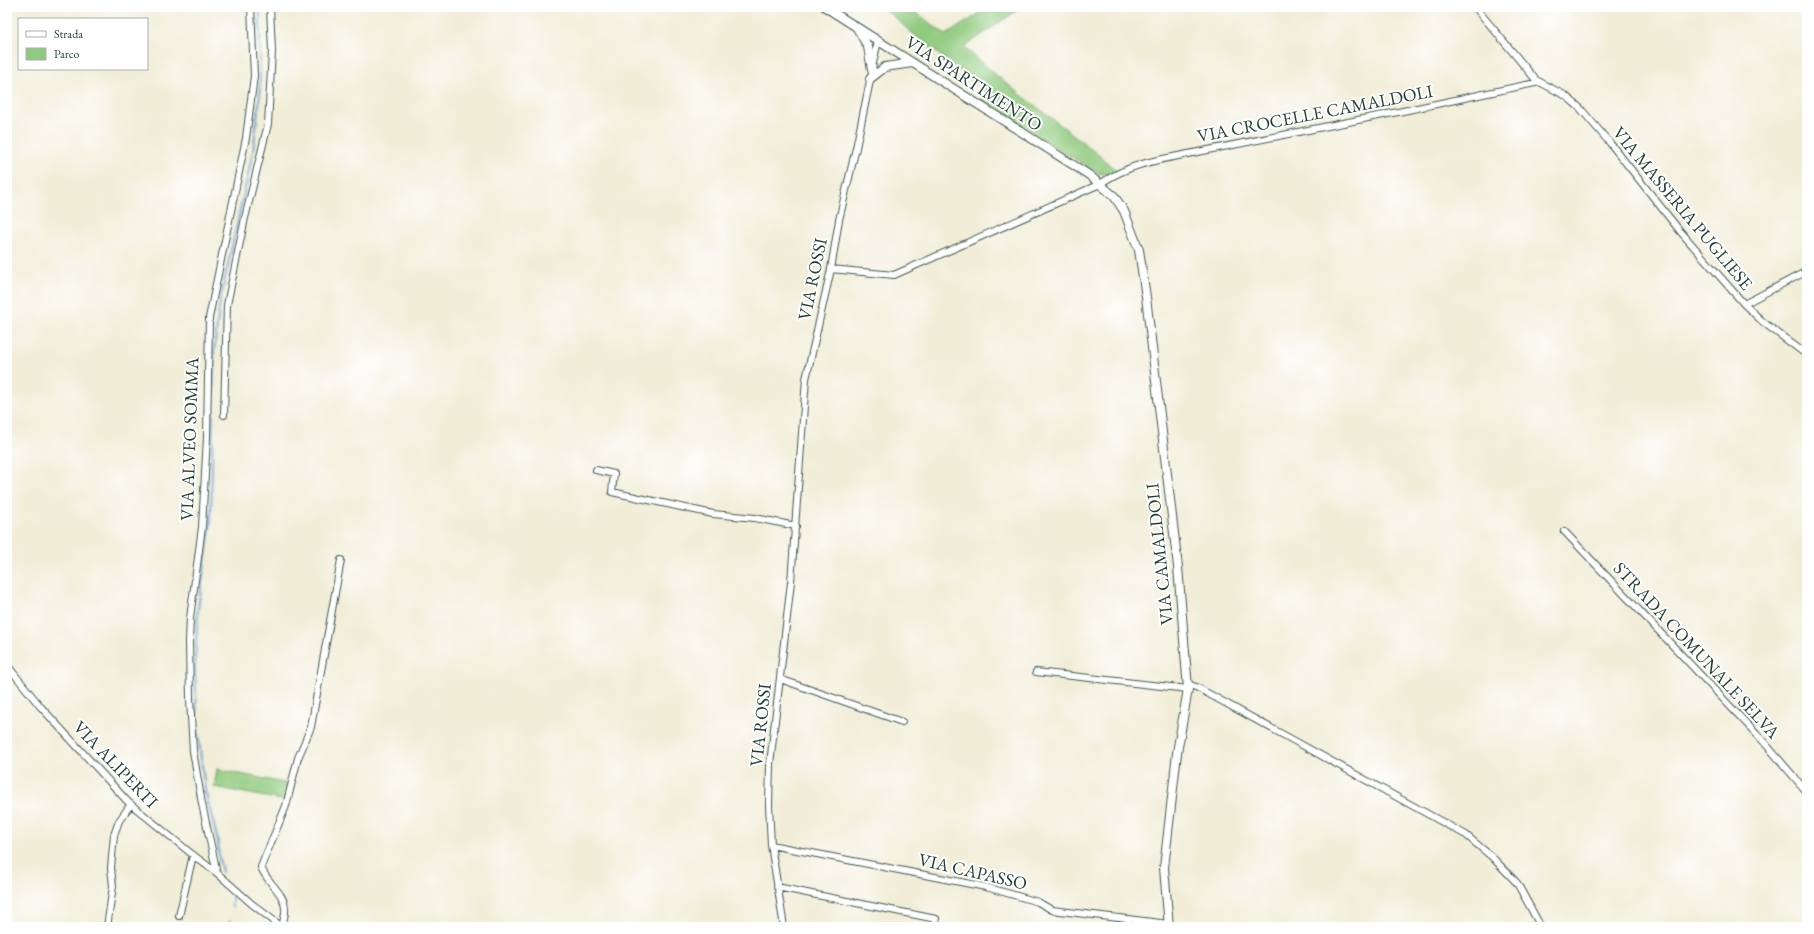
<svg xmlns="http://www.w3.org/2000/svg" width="1814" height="934" viewBox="0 0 1814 934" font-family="'EB Garamond',serif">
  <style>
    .green { fill: #90ca7e; stroke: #588459 }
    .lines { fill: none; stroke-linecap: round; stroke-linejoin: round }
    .stream { stroke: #67a0d6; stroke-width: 2 }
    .street-casing { stroke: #3e574c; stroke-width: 8 }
    .secondary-casing { stroke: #3e574c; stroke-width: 10 }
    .street { stroke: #fff; stroke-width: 6 }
    .secondary { stroke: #fff; stroke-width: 8 }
    .labels { text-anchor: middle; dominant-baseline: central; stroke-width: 4; stroke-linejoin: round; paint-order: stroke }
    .street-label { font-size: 18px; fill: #1f3d34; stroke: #fff }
  </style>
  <rect width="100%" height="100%" fill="#fff"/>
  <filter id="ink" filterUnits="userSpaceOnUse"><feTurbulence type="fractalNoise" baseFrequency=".025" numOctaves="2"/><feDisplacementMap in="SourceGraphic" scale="8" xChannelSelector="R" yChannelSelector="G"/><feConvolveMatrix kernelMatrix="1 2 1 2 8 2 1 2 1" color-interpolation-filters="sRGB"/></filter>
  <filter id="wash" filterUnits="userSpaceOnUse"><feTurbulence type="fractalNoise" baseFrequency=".012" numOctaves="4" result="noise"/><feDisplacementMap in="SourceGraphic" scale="16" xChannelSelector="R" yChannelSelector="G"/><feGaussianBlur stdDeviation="0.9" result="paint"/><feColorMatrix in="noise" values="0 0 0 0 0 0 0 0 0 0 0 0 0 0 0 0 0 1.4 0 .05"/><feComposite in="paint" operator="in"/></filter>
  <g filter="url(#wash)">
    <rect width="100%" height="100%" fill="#f1edd7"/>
    <path class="green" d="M883 7H908L946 35 989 7H1022L964 47C1012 92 1068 127 1117 171L1109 174H1100L980 102 985 93 983 89 913 34Z
      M217 769 289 784 286 801 214 787Z"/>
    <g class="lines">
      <path class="stream" d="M222 872 219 857 218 842 205 790 197 725 195 665 198 609 211 522 214 352 220 301 253 152 260 94V7
        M232 907V892
        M229 927 230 921"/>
    </g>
  </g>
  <g filter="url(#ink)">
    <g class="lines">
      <defs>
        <path id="street" d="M1475 7 1536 80 1566 96 1580 108 1610 143 1680 231 1744 304 1763 322 1807 355
          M872 67 878 41
          M831 269 894 275 1100 184C1119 171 1136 165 1158 160L1403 111 1540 82
          M1744 304 1807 271
          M224 415 227 305 245 218 268 124 272 51 270 7
          M596 470 614 474 612 492 713 514 755 518 796 526
          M1564 531 1763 741 1807 792
          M7 665 40 706 128 802 193 855 217 873 252 904 282 927
          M1036 672 1188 689
          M780 679 902 722
          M1188 684 1198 688 1466 835 1492 857 1517 883 1541 927
          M771 845 986 887 1038 902 1052 910 1169 924
          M217 873 202 804 193 751 190 699 189 641 190 618 202 527 207 437 209 318 246 138 254 76 251 7
          M777 887 936 919
          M179 916 193 855
          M107 927 113 886 111 868 114 835 119 821 131 804
          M282 927C283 921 286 914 285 908 284 892 266 882 261 867L286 806 298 758 311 727 341 560
          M784 927 771 845 769 805 770 764 791 582 806 379 831 269 839 220 856 148 871 76"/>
        <path id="secondary" d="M825 7 1089 175 1114 196 1124 211 1139 250 1146 297 1178 567 1188 689 1177 753 1164 868 1169 927
          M857 28 868 47 872 70
          M870 79 885 67 912 63"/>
      </defs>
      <use href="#street" class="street-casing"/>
      <use href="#secondary" class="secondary-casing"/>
      <use href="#street" class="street"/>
      <use href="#secondary" class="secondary"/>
    </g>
  </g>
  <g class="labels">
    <g class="street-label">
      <text transform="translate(974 83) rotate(33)">VIA SPARTIMENTO</text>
      <text transform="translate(1315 113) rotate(-11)">VIA CROCELLE CAMALDOLI</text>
      <text transform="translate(1683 208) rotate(50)">VIA MASSERIA PUGLIESE</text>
      <text transform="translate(812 279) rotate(-78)">VIA ROSSI</text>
      <text transform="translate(189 439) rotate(-88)">VIA ALVEO SOMMA</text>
      <text transform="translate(1159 554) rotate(-96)">VIA CAMALDOLI</text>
      <text transform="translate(1697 650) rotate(47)">STRADA COMUNALE SELVA</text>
      <text transform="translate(760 725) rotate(-84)">VIA ROSSI</text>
      <text transform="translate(116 764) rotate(46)">VIA ALIPERTI</text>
      <text transform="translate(973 871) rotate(13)">VIA CAPASSO</text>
    </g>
  </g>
  <rect width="1814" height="934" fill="none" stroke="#fff" stroke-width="24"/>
  <rect x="18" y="18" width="130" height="52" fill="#ffffff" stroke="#a5b1ae"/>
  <rect x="26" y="31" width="20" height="6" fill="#ffffff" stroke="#a5b1ae"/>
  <text x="54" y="38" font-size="12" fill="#1f3d34">Strada</text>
  <rect x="26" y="48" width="20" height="12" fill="#90ca7e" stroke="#a5b1ae"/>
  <text x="54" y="58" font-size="12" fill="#1f3d34">Parco</text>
</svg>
